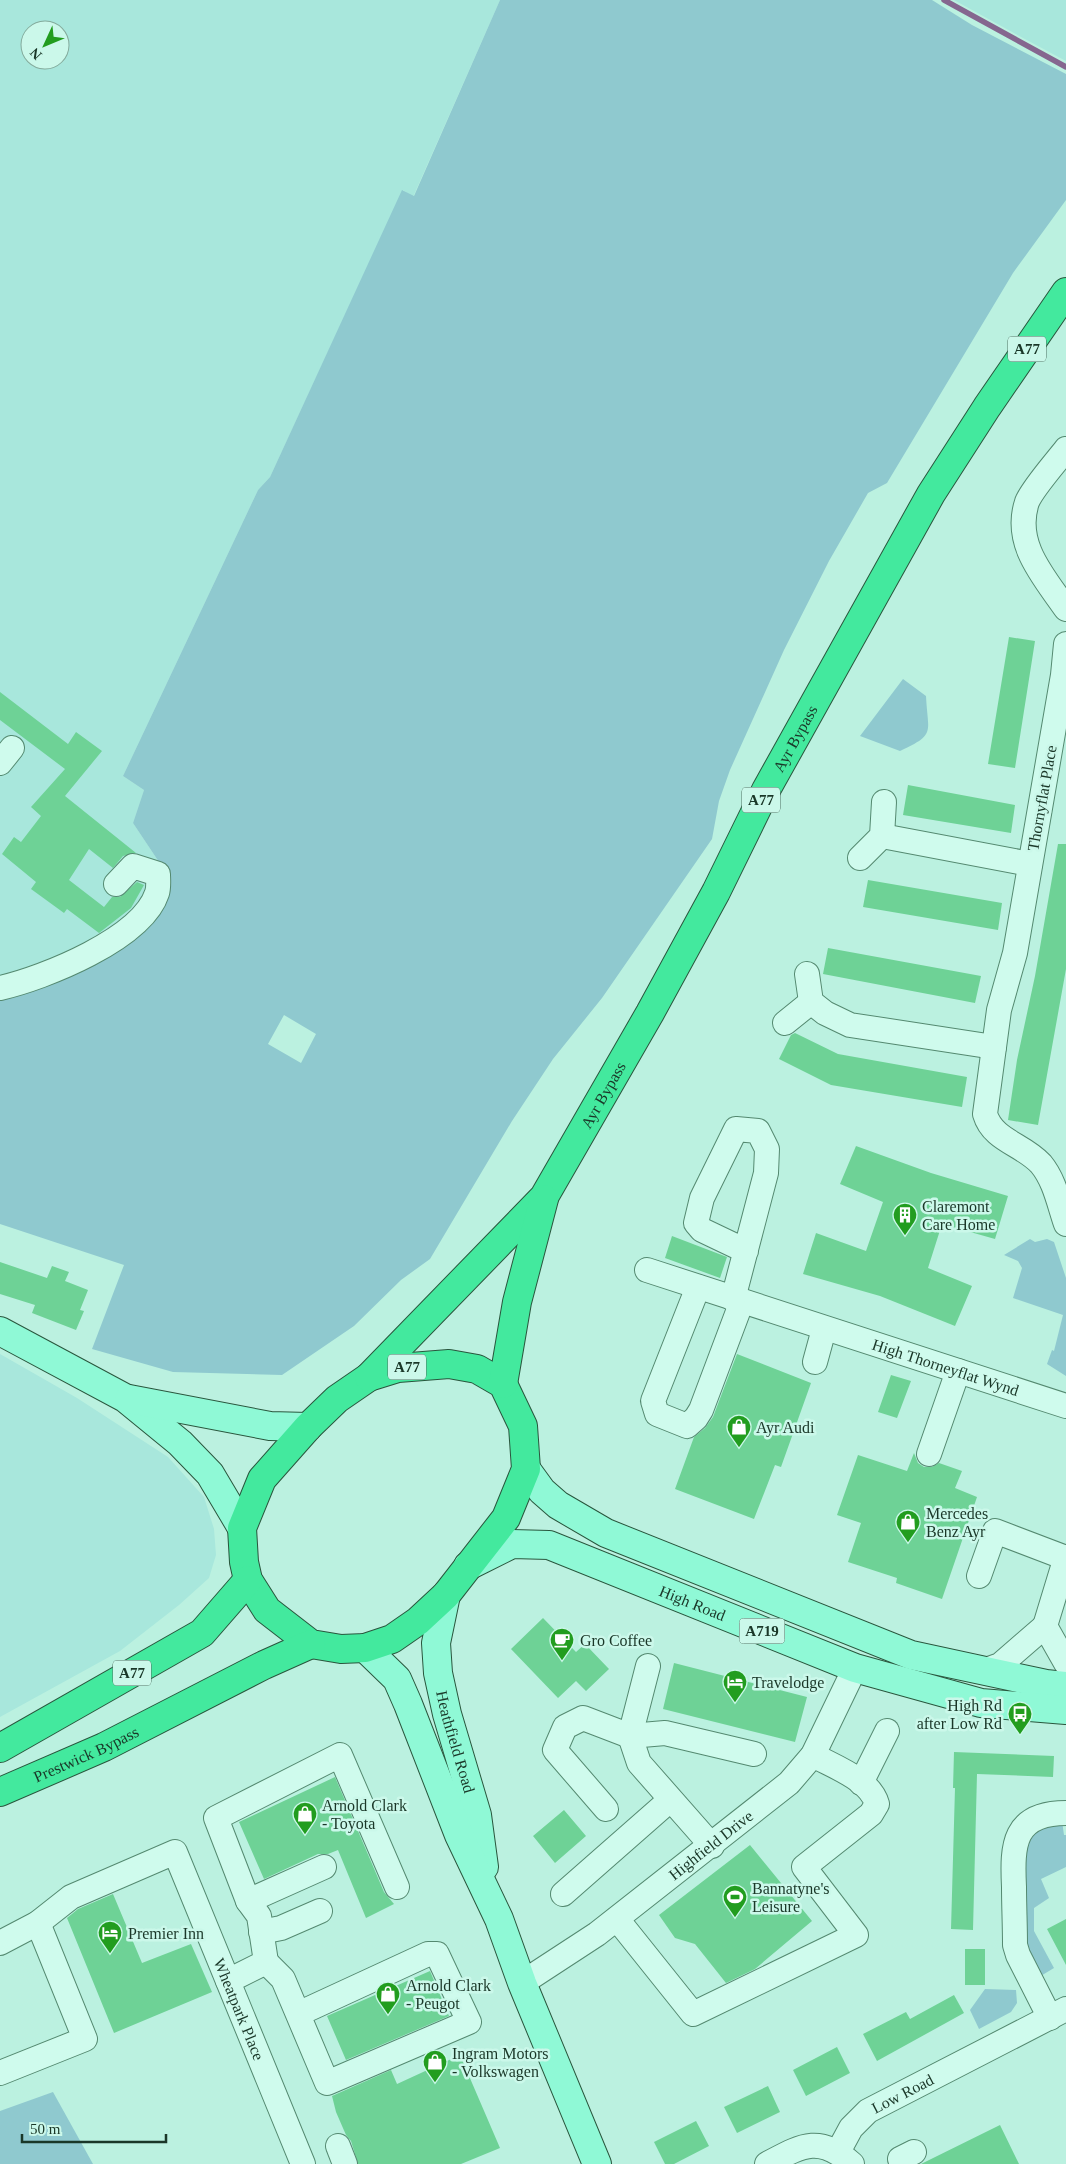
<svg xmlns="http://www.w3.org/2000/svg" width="1066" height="2164" viewBox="0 0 1066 2164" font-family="Georgia,serif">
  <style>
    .farmland { fill: #a8e7dc; fill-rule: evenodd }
    .green { fill: #8fc9cf; fill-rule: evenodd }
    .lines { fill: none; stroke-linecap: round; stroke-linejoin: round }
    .stream { stroke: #85678f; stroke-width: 5.5 }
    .building { fill: #6ed296 }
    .minor-casing { stroke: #548970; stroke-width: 26 }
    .major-casing { stroke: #29563d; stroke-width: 30 }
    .highway-casing { stroke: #29563d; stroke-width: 30 }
    .minor { stroke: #cffbed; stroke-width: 24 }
    .major { stroke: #8ff9d6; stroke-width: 28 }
    .highway { stroke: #43e99e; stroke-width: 28 }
    .labels { text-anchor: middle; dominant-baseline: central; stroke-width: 5; stroke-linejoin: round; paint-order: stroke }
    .shield { fill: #cbf8ea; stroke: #4f7162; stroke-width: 1 }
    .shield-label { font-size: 15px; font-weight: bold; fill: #1a3728 }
    .street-label { font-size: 16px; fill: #1a3728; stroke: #cbf8ea }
    .poi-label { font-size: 16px; fill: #1a3728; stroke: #cbf8ea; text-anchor: start }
  </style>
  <rect width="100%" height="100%" fill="#bbf1e0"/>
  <path class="farmland" d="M0 0H500L413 197 403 190 270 477 258 490 123 776 144 790 133 823 169 877 164 897 0 994ZM30 30H60V60H30Z
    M954 0H1066V61L1023 38Z
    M0 1354 77 1398 168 1457 204 1497 214 1529 216 1555 209 1578 179 1605 120 1651 0 1717Z"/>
  <path class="green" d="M500 0H932L972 25 1066 74V200L1013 273 887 483 868 493 829 561 784 650 730 770 719 801 712 839 602 998 553 1059 512 1121 430 1259 401 1280 354 1326 282 1375 173 1372 92 1349 124 1265 0 1224V994L89 960 169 877 133 823 144 790 123 776 258 490 270 477 402 190 414 196ZM284 1015 316 1034 301 1063 268 1044Z
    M903 679 926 696C928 734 936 734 900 751L860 736Z
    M1030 1239 1035 1242 1047 1239 1054 1242 1066 1278V1376L1047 1364 1052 1350 1054 1351 1063 1315 1013 1298 1022 1268 1018 1261 1004 1255Z
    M1062 1821 1064 1835H1066V1867L1041 1879 1049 1898 1034 1908V1931L1054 1968 1039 1977 1026 1949 1024 1851C1030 1827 1040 1827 1062 1821Z
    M985 1989 1016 1990 1017 2003 1011 2012 979 2029 970 2010Z
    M53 2092 93 2164H0V2111Z"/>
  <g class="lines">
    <path class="stream" d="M944 0 1066 67"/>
  </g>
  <path class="building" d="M1009 637 1035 641 1015 768 988 764Z
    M0 692 68 744 76 732 102 751 65 796 136 853 123 856 113 868 89 849 69 880 104 907 112 897H120L137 882 144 885 131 908 99 933 67 909 64 913 31 889 36 882 2 854 14 837 21 842 41 816 31 807 65 769 0 720Z
    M908 785 1015 805 1011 833 903 815Z
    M1058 844H1066V969L1038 1125 1008 1120 1017 1060 1035 976Z
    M868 880 1002 903 998 930 863 907Z
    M828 948 981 976 975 1003 823 974Z
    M795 1033 838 1054 967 1077 962 1107 831 1085 779 1059 791 1035Z
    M856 1146 931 1173 1008 1196 995 1239 942 1224 928 1268 972 1286 955 1326 880 1296 803 1274 816 1233 866 1251 883 1202 840 1184Z
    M672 1236 727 1257 720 1278 665 1258Z
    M0 1262 47 1278 52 1266 69 1272 65 1281 88 1290 80 1310 84 1311 76 1330 32 1313 35 1305 0 1294Z
    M737 1354 811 1383 781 1467 775 1465 754 1519 675 1489 694 1437 705 1428 713 1417Z
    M891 1375 911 1381 897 1418 878 1412Z
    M914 1453 918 1463 924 1467H932L939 1463 962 1471 955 1488 977 1497 942 1599 896 1583 897 1578 848 1562 861 1523 837 1515 858 1455 907 1471Z
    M543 1618 576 1652 585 1644 609 1669 586 1691 576 1681 558 1698 511 1649Z
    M674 1663 807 1697 795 1742 663 1709Z
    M954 1752 1054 1756 1053 1777 977 1774 973 1930 951 1929 955 1788H953Z
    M335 1777 384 1892 394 1904 366 1918 338 1850 328 1854H318L264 1879 239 1822Z
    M564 1810 586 1836 555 1863 533 1836Z
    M750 1845 812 1921 755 1969 726 1983 695 1944 675 1938 659 1915Z
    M113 1894 142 1963 191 1944 212 1992 114 2033 67 1918 78 1909Z
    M1066 1919V1965L1047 1929Z
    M965 1949H985V1985H965Z
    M430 1971 449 2016 346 2060 327 2016Z
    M954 1995 964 2013 877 2061 863 2034 906 2012 910 2019Z
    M837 2047 850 2073 806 2096 793 2070Z
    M460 2055 500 2148 461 2164H358L351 2141 346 2135 336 2112 332 2096 391 2070 397 2084Z
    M768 2086 780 2112 737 2133 724 2107Z
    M696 2121 709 2146 674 2164H665L654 2142Z
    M1000 2125 1019 2164H921Z"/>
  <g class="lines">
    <defs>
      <g id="minor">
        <path d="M1066 449C1056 462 1032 489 1027 502 1013 544 1044 577 1066 609"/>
        <path d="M1066 644 1063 675 1015 953 999 1010 985 1114C993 1141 1023 1144 1041 1164 1055 1181 1059 1204 1066 1224"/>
        <path d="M0 763 12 748"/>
        <path d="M882 836 1030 864"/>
        <path d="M860 858 882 836 884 802"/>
        <path d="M807 974 811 1002 825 1013 850 1025 994 1047"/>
        <path d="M0 988C44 978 142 939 157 893 159 887 158 879 158 874L133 866 116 884"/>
        <path d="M785 1023 811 1002"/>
        <path id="s1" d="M647 1270 1066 1406"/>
        <path d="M698 1287 653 1401 657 1414 687 1426 696 1418 701 1410 742 1301"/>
        <path d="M733 1299 766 1173 767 1149 758 1131 736 1129 702 1198 696 1223 702 1230 746 1251"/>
        <path d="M815 1362 824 1329"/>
        <path d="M929 1454 958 1371"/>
        <path d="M1066 1557 1045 1626 1066 1663"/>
        <path d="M979 1576 995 1531 1066 1558"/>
        <path d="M648 1666 630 1736 639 1763 712 1846"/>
        <path d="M983 1671 1000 1665 1045 1626"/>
        <path d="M861 1783 887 1731"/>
        <path d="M606 1809 555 1750 565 1727 583 1718 630 1736 665 1733 754 1754"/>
        <path d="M563 1894 670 1800"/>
        <path d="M248 1901 324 1867"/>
        <path d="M617 1919 693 2014 856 1935 804 1867 871 1814 877 1804C870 1779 834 1767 813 1755"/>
        <path d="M261 1932 281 1928 320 1911"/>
        <path id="s2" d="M0 1943 38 1923 71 1897 175 1852 303 2164"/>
        <path d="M266 1962 283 1979 327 2083 469 2022 437 1954H428L298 2014"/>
        <path d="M228 1981 266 1962 259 1916 248 1901 216 1818 340 1755 397 1887"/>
        <path id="s3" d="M522 1983 597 1934 789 1783 813 1755 855 1668"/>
        <path d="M1050 2018 1018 1955 1015 1945C1015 1925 1014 1906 1014 1887 1012 1845 1013 1813 1066 1813"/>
        <path d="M0 2073 85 2039 38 1923"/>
        <path d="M338 2146 345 2164"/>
        <path id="s4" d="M838 2152 851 2128 868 2111 1066 2009"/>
        <path d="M767 2164C801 2146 819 2134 852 2164"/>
        <path d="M903 2164 900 2159 914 2152"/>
      </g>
      <g id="major">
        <path d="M0 1331 125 1398 180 1443 210 1474 242 1528"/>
        <path d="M129 1399 270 1426 308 1427"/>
        <path d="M526 1469 542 1491 558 1505 606 1533 911 1655 1046 1684 1066 1686"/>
        <path id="s5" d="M468 1566 512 1544 549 1545 855 1668 981 1703 1066 1710"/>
        <path id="s6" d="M446 1595 436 1643 438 1673 447 1714 477 1815 484 1867"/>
        <path d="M365 1648 397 1679 408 1704 459 1835 499 1919 522 1983 597 2164"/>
      </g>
      <g id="highway">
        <path d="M449 1364 477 1369 503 1384 523 1426 526 1469 506 1518 446 1595 418 1621 392 1639 365 1648 341 1649 311 1644 267 1610 248 1580 244 1562 242 1528 262 1479 308 1427 337 1399 369 1377 398 1368Z"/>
        <path id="s7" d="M369 1377 544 1197 650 1013 716 892 766 790 931 494 987 407 1066 292"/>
        <path d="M503 1384 517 1302 544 1199"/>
        <path d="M0 1748 202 1633 248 1580"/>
        <path id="s8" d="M0 1792 104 1747 264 1665 311 1644"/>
      </g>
    </defs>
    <use href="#minor" class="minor-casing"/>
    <use href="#major" class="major-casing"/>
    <use href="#highway" class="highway-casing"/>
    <use href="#minor" class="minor"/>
    <use href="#major" class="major"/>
    <use href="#highway" class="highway"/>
  </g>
  <defs>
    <symbol id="building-pin" viewBox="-11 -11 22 30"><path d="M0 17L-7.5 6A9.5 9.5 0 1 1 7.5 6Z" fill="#229d1f" stroke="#cbf8ea"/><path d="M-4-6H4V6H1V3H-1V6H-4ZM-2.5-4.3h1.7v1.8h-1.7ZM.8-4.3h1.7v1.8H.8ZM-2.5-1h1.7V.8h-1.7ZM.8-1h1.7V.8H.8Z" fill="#fff"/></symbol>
    <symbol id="shop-pin" viewBox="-11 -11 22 30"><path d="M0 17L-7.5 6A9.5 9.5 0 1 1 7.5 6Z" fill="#229d1f" stroke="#cbf8ea"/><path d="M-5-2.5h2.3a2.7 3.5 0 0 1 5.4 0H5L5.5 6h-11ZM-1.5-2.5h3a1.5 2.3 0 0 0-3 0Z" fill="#fff"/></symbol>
    <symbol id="cafe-pin" viewBox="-11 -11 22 30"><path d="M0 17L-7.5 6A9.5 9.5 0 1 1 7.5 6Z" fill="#229d1f" stroke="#cbf8ea"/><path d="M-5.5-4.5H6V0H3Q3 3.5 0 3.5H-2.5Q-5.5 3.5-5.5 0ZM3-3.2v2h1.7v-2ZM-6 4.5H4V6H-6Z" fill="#fff"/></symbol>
    <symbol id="hotel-pin" viewBox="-11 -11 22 30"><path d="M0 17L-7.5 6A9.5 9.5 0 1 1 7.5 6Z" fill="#229d1f" stroke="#cbf8ea"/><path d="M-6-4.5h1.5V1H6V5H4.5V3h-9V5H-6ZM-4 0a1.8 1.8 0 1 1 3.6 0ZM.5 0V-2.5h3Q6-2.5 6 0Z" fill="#fff"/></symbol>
    <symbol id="bus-pin" viewBox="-11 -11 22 30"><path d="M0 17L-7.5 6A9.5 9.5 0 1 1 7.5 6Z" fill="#229d1f" stroke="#cbf8ea"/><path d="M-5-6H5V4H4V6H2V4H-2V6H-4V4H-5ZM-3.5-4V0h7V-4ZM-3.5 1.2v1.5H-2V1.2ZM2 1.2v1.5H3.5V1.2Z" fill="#fff"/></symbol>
    <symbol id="stadium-pin" viewBox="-11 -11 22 30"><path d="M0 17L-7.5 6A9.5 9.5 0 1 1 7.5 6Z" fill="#229d1f" stroke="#cbf8ea"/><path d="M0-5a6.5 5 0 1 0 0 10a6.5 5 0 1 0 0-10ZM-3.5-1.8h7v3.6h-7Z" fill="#fff"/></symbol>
  </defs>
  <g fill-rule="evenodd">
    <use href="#building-pin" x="891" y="1201" width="28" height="38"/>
    <use href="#shop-pin" x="725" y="1413" width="28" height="38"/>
    <use href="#shop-pin" x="894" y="1508" width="28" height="38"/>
    <use href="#cafe-pin" x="548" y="1626" width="28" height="38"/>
    <use href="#hotel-pin" x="721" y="1668" width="28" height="38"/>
    <use href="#bus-pin" x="1006" y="1700" width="28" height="38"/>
    <use href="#shop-pin" x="291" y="1800" width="28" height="38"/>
    <use href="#stadium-pin" x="721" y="1883" width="28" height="38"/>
    <use href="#hotel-pin" x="96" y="1919" width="28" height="38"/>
    <use href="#shop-pin" x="374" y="1980" width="28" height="38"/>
    <use href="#shop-pin" x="421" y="2048" width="28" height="38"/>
  </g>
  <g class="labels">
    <g class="shield">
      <rect x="1008" y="336.5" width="38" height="25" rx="4"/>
      <rect x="742" y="787.5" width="38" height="25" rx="4"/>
      <rect x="388" y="1354.5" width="38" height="25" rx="4"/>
      <rect x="739.5" y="1618.5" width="45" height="25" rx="4"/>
      <rect x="113" y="1660.5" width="38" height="25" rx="4"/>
    </g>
    <g class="shield-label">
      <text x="1027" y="349">A77</text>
      <text x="761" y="800">A77</text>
      <text x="407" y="1367">A77</text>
      <text x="762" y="1631">A719</text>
      <text x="132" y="1673">A77</text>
    </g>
    <g class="street-label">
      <text stroke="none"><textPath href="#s7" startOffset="774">Ayr Bypass</textPath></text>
      <text transform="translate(1042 798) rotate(-80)">Thornyflat Place</text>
      <text stroke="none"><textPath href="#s7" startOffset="369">Ayr Bypass</textPath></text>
      <text stroke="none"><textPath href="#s1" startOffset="314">High Thorneyflat Wynd</textPath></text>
      <text stroke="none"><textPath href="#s5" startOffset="241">High Road</textPath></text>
      <text stroke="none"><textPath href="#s6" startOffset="150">Heathfield Road</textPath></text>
      <text stroke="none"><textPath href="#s8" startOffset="94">Prestwick Bypass</textPath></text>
      <text stroke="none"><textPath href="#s3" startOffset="234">Highfield Drive</textPath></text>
      <text stroke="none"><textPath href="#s2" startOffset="368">Wheatpark Place</textPath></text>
      <text stroke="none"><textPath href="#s4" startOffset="90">Low Road</textPath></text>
    </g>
    <g class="poi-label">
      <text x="922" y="1206">Claremont<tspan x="922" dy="18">Care Home</tspan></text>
      <text x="756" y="1427">Ayr Audi</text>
      <text x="926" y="1513">Mercedes<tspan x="926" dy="18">Benz Ayr</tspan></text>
      <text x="580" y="1640">Gro Coffee</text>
      <text x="752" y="1682">Travelodge</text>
      <text x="1002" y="1705" text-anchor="end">High Rd<tspan x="1002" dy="18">after Low Rd</tspan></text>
      <text x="322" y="1805">Arnold Clark<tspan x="322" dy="18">- Toyota</tspan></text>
      <text x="752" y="1888">Bannatyne's<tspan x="752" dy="18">Leisure</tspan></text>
      <text x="128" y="1933">Premier Inn</text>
      <text x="406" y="1985">Arnold Clark<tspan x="406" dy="18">- Peugot</tspan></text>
      <text x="452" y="2053">Ingram Motors<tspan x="452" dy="18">- Volkswagen</tspan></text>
    </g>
  </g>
  <g transform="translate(45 45) rotate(226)"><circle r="24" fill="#cbf8ea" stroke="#84ab9c"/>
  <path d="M0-4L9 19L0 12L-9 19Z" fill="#229d1f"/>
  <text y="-8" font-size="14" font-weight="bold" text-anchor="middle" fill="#1a3728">N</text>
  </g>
  <path d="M22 2134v8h144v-8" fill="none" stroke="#1a3728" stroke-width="2.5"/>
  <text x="30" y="2134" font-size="15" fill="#1a3728" stroke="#cbf8ea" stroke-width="4" paint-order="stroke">50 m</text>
</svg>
